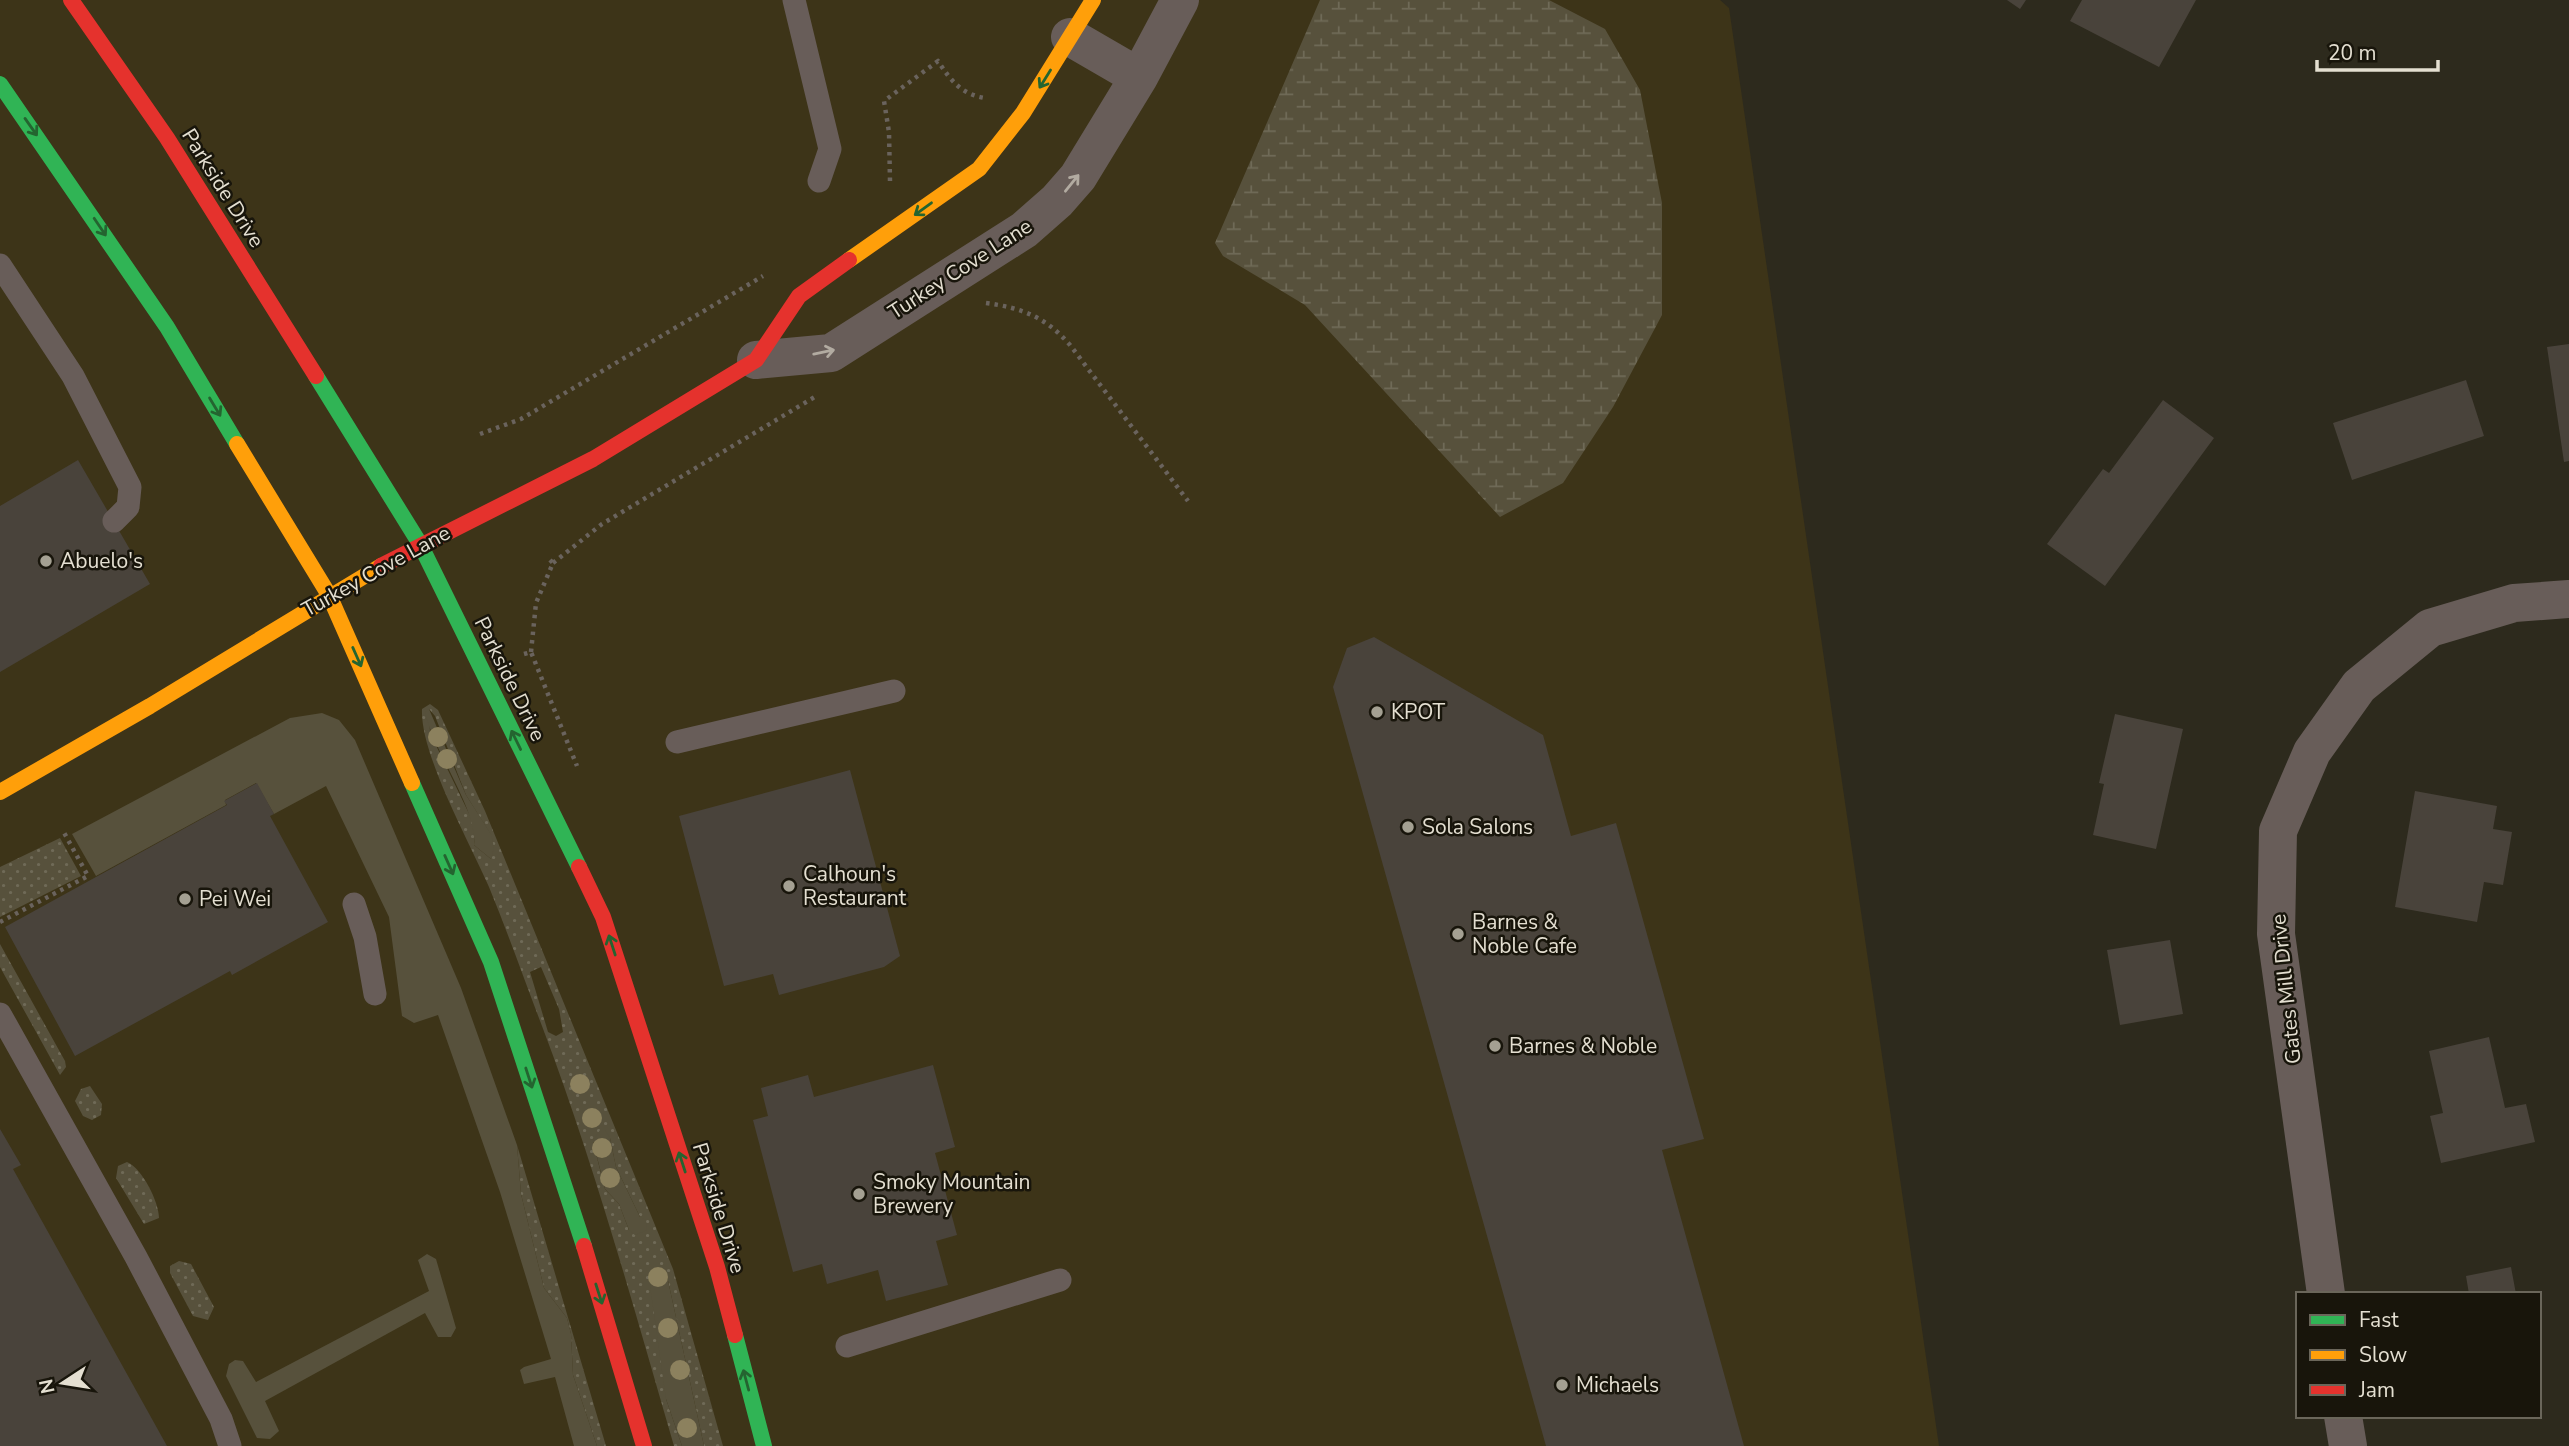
<svg xmlns="http://www.w3.org/2000/svg" width="2569" height="1446" viewBox="0 0 2569 1446" font-family="'Nunito Sans',sans-serif">
  <style>
    .built { fill: #3d3418 }
    .grass { fill: url(#grass-dots); fill-rule: evenodd }
    .wetland { fill: url(#wetland-marsh) }
    .garden { fill: #57513c }
    .building { fill: #49433b }
    .lines { fill: none; stroke-linecap: round; stroke-linejoin: round }
    .path { stroke: #6a635d; stroke-width: 4.5; stroke-dasharray: 3.5 5; stroke-linecap: butt }
    .lane { stroke: #685d59; stroke-width: 23 }
    .street { stroke: #685d59; stroke-width: 38 }
    .fast { stroke: #30b455; stroke-width: 16 }
    .slow { stroke: #ff9f0a; stroke-width: 16 }
    .jam { stroke: #e5322d; stroke-width: 16 }
    .tree { fill: #8c815e }
    .oneway { stroke: #246430 }
    .oneway2 { stroke: #b2aba1 }
    .poi-dot { fill: #a4a092; stroke: #18150b; stroke-width: 2.5 }
    .labels { text-anchor: middle; dominant-baseline: central; stroke-width: 5; stroke-linejoin: round; paint-order: stroke }
    .street-label { font-size: 21px; fill: #e4dfd1; stroke: #18150b }
    .poi-label { font-size: 21px; fill: #e4dfd1; stroke: #18150b; text-anchor: start }
  </style>
  <defs>
    <pattern id="grass-dots" width="8" height="8" patternUnits="userSpaceOnUse" patternTransform="scale(1.75)"><rect width="8" height="8" fill="#57513c"/><path d="M2 2h.1M6 6h.1" fill="none" stroke="#6f6a57" stroke-width="1.8" stroke-linecap="round"/></pattern>
    <pattern id="wetland-marsh" width="20" height="14" patternUnits="userSpaceOnUse" patternTransform="scale(1.75)"><rect width="20" height="14" fill="#57513c"/><path d="M1 5h8M5 5V1M11 12h8M15 12V8" fill="none" stroke="#6f6a57"/></pattern>
  </defs>
  <rect width="100%" height="100%" fill="#2d2a1d"/>
  <path class="built" d="M0 0H1720L1729 8 1939 1446H0Z"/>
  <path class="grass" d="M430 704 438 710 485 811 673 1269 723 1446H704L667 1276 666 1399 682 1446H674C633 1305 594 1163 542 1026 524 979 508 933 489 887 470 843 420 754 422 709ZM429 709 435 716 466 795 491 835V859L474 845 475 826 430 733ZM541 967 559 1009 563 1032 556 1036 548 1032 530 972ZM610 1138 616 1167 640 1217 629 1230 619 1204 605 1189 593 1142Z
    M60 838 81 876 0 917V867Z
    M0 944 65 1061 66 1067 60 1075 0 967Z
    M90 1086 102 1104 101 1115 92 1120 83 1116 75 1101 81 1089Z
    M517 1145 606 1446H597L573 1375 571 1334 567 1318 544 1288 521 1194Z
    M127 1162C142 1168 159 1202 159 1218L144 1224 116 1178 118 1166Z
    M179 1261 191 1264 214 1307 208 1320 193 1316 170 1273V1266Z"/>
  <path class="wetland" d="M1320 0H1549L1605 29 1640 90 1662 203V315L1613 407 1563 483 1500 517 1305 305 1223 256 1215 243Z"/>
  <path class="garden" d="M429 709 466 795 491 834 494 848 491 859 474 845C478 810 434 753 425 712Z
    M322 713 339 720 355 740 461 988 517 1145 521 1194 544 1288 567 1318 571 1334 573 1375 597 1446H574L555 1377 524 1384 520 1370 524 1367 551 1359 500 1192 438 1015 414 1023 402 1016 389 917 326 786 274 814 256 783 225 800 226 805 96 876 72 834 290 718Z
    M600 1130H605L610 1138 616 1167 640 1217 646 1220 647 1230 635 1235 629 1230 619 1204 605 1189 593 1141Z
    M427 1254 436 1259 456 1328 451 1337H438L425 1313 265 1401 279 1431 270 1439 257 1438 226 1376 229 1364 235 1360 243 1361 256 1382 429 1291 418 1260Z
    M661 1269 667 1276 704 1446H682L666 1399 650 1286 651 1272Z"/>
  <path class="building" d="M2007 0H2026L2020 9Z
    M2082 0H2196L2159 67 2070 21Z
    M2569 344V461L2564 462 2547 347Z
    M2466 380 2484 436 2352 480 2333 423Z
    M2163 400 2214 438 2105 586 2047 544 2103 469 2109 473Z
    M78 460 150 584 0 672V506Z
    M1374 637 1543 735 1571 836 1616 823 1704 1139 1662 1150 1744 1446H1546L1333 687 1347 648Z
    M2115 714 2183 729 2156 849 2093 835 2104 784 2099 783Z
    M850 770 900 956 884 967 779 995 773 974 724 986 679 816Z
    M257 783 274 814 270 816 328 922 232 975 230 971 75 1056 5 927 227 805 224 801Z
    M2415 791 2497 806 2493 829 2512 832 2503 885 2484 882 2477 922 2395 907Z
    M2170 940 2183 1014 2120 1025 2107 950Z
    M2489 1037 2505 1108 2526 1104 2535 1142 2441 1163 2430 1116 2443 1113 2429 1051Z
    M933 1065 955 1147 935 1153 957 1235 936 1241 948 1285 886 1301 878 1270 827 1284 822 1264 793 1272 753 1120 768 1116 761 1088 808 1075 814 1097Z
    M0 1129 21 1165 13 1169 167 1446H0Z
    M2511 1267 2516 1294H2469L2466 1276Z"/>
  <g class="lines">
    <path class="path" d="M890 181 889 132 884 101 938 61C951 81 961 94 985 98
      M986 303C1022 308 1046 317 1070 345L1188 501
      M480 434 521 419 763 276
      M553 563 602 524 818 395
      M531 652 536 603 553 563 547 557
      M524 654 531 652 577 766
      M0 922 88 876 62 829"/>
    <path class="lane" d="M794 0 830 149 819 181
      M0 265 73 376 130 487 128 507 114 521
      M677 742 894 691
      M354 904 365 937 375 994
      M0 1014 136 1257 221 1419 230 1446
      M847 1346 1060 1280"/>
    <path class="street" d="M1070 37 1139 77
      M756 360 831 353 1024 230 1057 201 1078 177 1139 77 1180 0
      M2326 1294 2276 934 2278 831 2312 752 2359 686 2430 628 2514 603 2569 599
      M2343 1416 2348 1446"/>
    <path class="fast" d="M0 84 167 327 237 444
      M316 376 420 544 579 867
      M412 783 491 962 584 1246
      M735 1335 764 1446"/>
    <path class="slow" d="M849 260 979 169 1023 113 1093 0
      M237 444 329 595 412 783
      M0 792 150 706 381 566"/>
    <path class="jam" d="M71 0 167 138 316 376
      M381 566 593 459 756 360 799 296 849 260
      M579 867 603 917 717 1267 735 1335
      M584 1246 644 1446"/>
  </g>
  <g class="tree">
    <circle cx="438" cy="737" r="10"/>
    <circle cx="447" cy="759" r="10"/>
    <circle cx="580" cy="1084" r="10"/>
    <circle cx="592" cy="1118" r="10"/>
    <circle cx="602" cy="1148" r="10"/>
    <circle cx="610" cy="1178" r="10"/>
    <circle cx="658" cy="1277" r="10"/>
    <circle cx="668" cy="1328" r="10"/>
    <circle cx="680" cy="1370" r="10"/>
    <circle cx="687" cy="1428" r="10"/>
  </g>
  <defs><path id="oneway-shaft" d="M-6 0H5M1.5-3L5.5 0L1.5 3" fill="none" stroke-width="1.6" stroke-linecap="round" stroke-linejoin="round" transform="scale(1.75)"/></defs>
  <g class="oneway">
    <use href="#oneway-shaft" transform="translate(1045 79) rotate(122)"/>
    <use href="#oneway-shaft" transform="translate(31 127) rotate(55)"/>
    <use href="#oneway-shaft" transform="translate(923 209) rotate(144)"/>
    <use href="#oneway-shaft" transform="translate(100 227) rotate(56)"/>
    <use href="#oneway-shaft" transform="translate(215 407) rotate(59)"/>
    <use href="#oneway-shaft" transform="translate(357 657) rotate(66)"/>
    <use href="#oneway-shaft" transform="translate(516 740) rotate(-116)"/>
    <use href="#oneway-shaft" transform="translate(449 865) rotate(66)"/>
    <use href="#oneway-shaft" transform="translate(612 945) rotate(-108)"/>
    <use href="#oneway-shaft" transform="translate(529 1078) rotate(72)"/>
    <use href="#oneway-shaft" transform="translate(682 1162) rotate(-108)"/>
    <use href="#oneway-shaft" transform="translate(599 1294) rotate(72)"/>
    <use href="#oneway-shaft" transform="translate(746 1380) rotate(-105)"/>
  </g>
  <g class="oneway2">
    <use href="#oneway-shaft" transform="translate(1072 183) rotate(-51)"/>
    <use href="#oneway-shaft" transform="translate(824 352) rotate(-12)"/>
  </g>
  <g class="poi-dot">
    <circle cx="46" cy="561" r="7"/>
    <circle cx="1377" cy="712" r="7"/>
    <circle cx="1408" cy="827" r="7"/>
    <circle cx="789" cy="886" r="7"/>
    <circle cx="185" cy="899" r="7"/>
    <circle cx="1458" cy="934" r="7"/>
    <circle cx="1495" cy="1046" r="7"/>
    <circle cx="859" cy="1194" r="7"/>
    <circle cx="1562" cy="1385" r="7"/>
  </g>
  <g class="labels">
    <g class="street-label">
      <text transform="translate(223 188) rotate(58)">Parkside Drive</text>
      <text transform="translate(960 269) rotate(-33)">Turkey Cove Lane</text>
      <text transform="translate(376 571) rotate(-29)">Turkey Cove Lane</text>
      <text transform="translate(510 679) rotate(64)">Parkside Drive</text>
      <text transform="translate(2286 989) rotate(-96)">Gates Mill Drive</text>
      <text transform="translate(719 1208) rotate(73)">Parkside Drive</text>
    </g>
    <g class="poi-label">
      <text x="60" y="561">Abuelo's</text>
      <text x="1391" y="712">KPOT</text>
      <text x="1422" y="827">Sola Salons</text>
      <text x="803" y="874">Calhoun's<tspan x="803" dy="24">Restaurant</tspan></text>
      <text x="199" y="899">Pei Wei</text>
      <text x="1472" y="922">Barnes &amp;<tspan x="1472" dy="24">Noble Cafe</tspan></text>
      <text x="1509" y="1046">Barnes &amp; Noble</text>
      <text x="873" y="1182">Smoky Mountain<tspan x="873" dy="24">Brewery</tspan></text>
      <text x="1576" y="1385">Michaels</text>
    </g>
  </g>
  <rect x="2296" y="1292" width="245" height="126" fill="#18150b" stroke="#6a665a" stroke-width="2"/>
  <rect x="2310" y="1315" width="35" height="10" fill="#30b455" stroke="#6a665a" stroke-width="2"/>
  <text x="2359" y="1327" font-size="21" fill="#e4dfd1">Fast</text>
  <rect x="2310" y="1350" width="35" height="10" fill="#ff9f0a" stroke="#6a665a" stroke-width="2"/>
  <text x="2359" y="1362" font-size="21" fill="#e4dfd1">Slow</text>
  <rect x="2310" y="1385" width="35" height="10" fill="#e5322d" stroke="#6a665a" stroke-width="2"/>
  <text x="2359" y="1397" font-size="21" fill="#e4dfd1">Jam</text>
  <g transform="translate(63 1383) rotate(258)" stroke="#18150b" stroke-width="5" paint-order="stroke">
  <path d="M0-5L12 26L0 18L-12 26Z" fill="#e4dfd1"/>
  <text y="-10" font-size="19" font-weight="bold" text-anchor="middle" fill="#e4dfd1">N</text>
  </g>
  <path d="M2317 60v10h121v-10" fill="none" stroke="#e4dfd1" stroke-width="3.5"/>
  <text x="2328" y="60" font-size="21" fill="#e4dfd1" stroke="#18150b" stroke-width="5" paint-order="stroke">20 m</text>
</svg>
